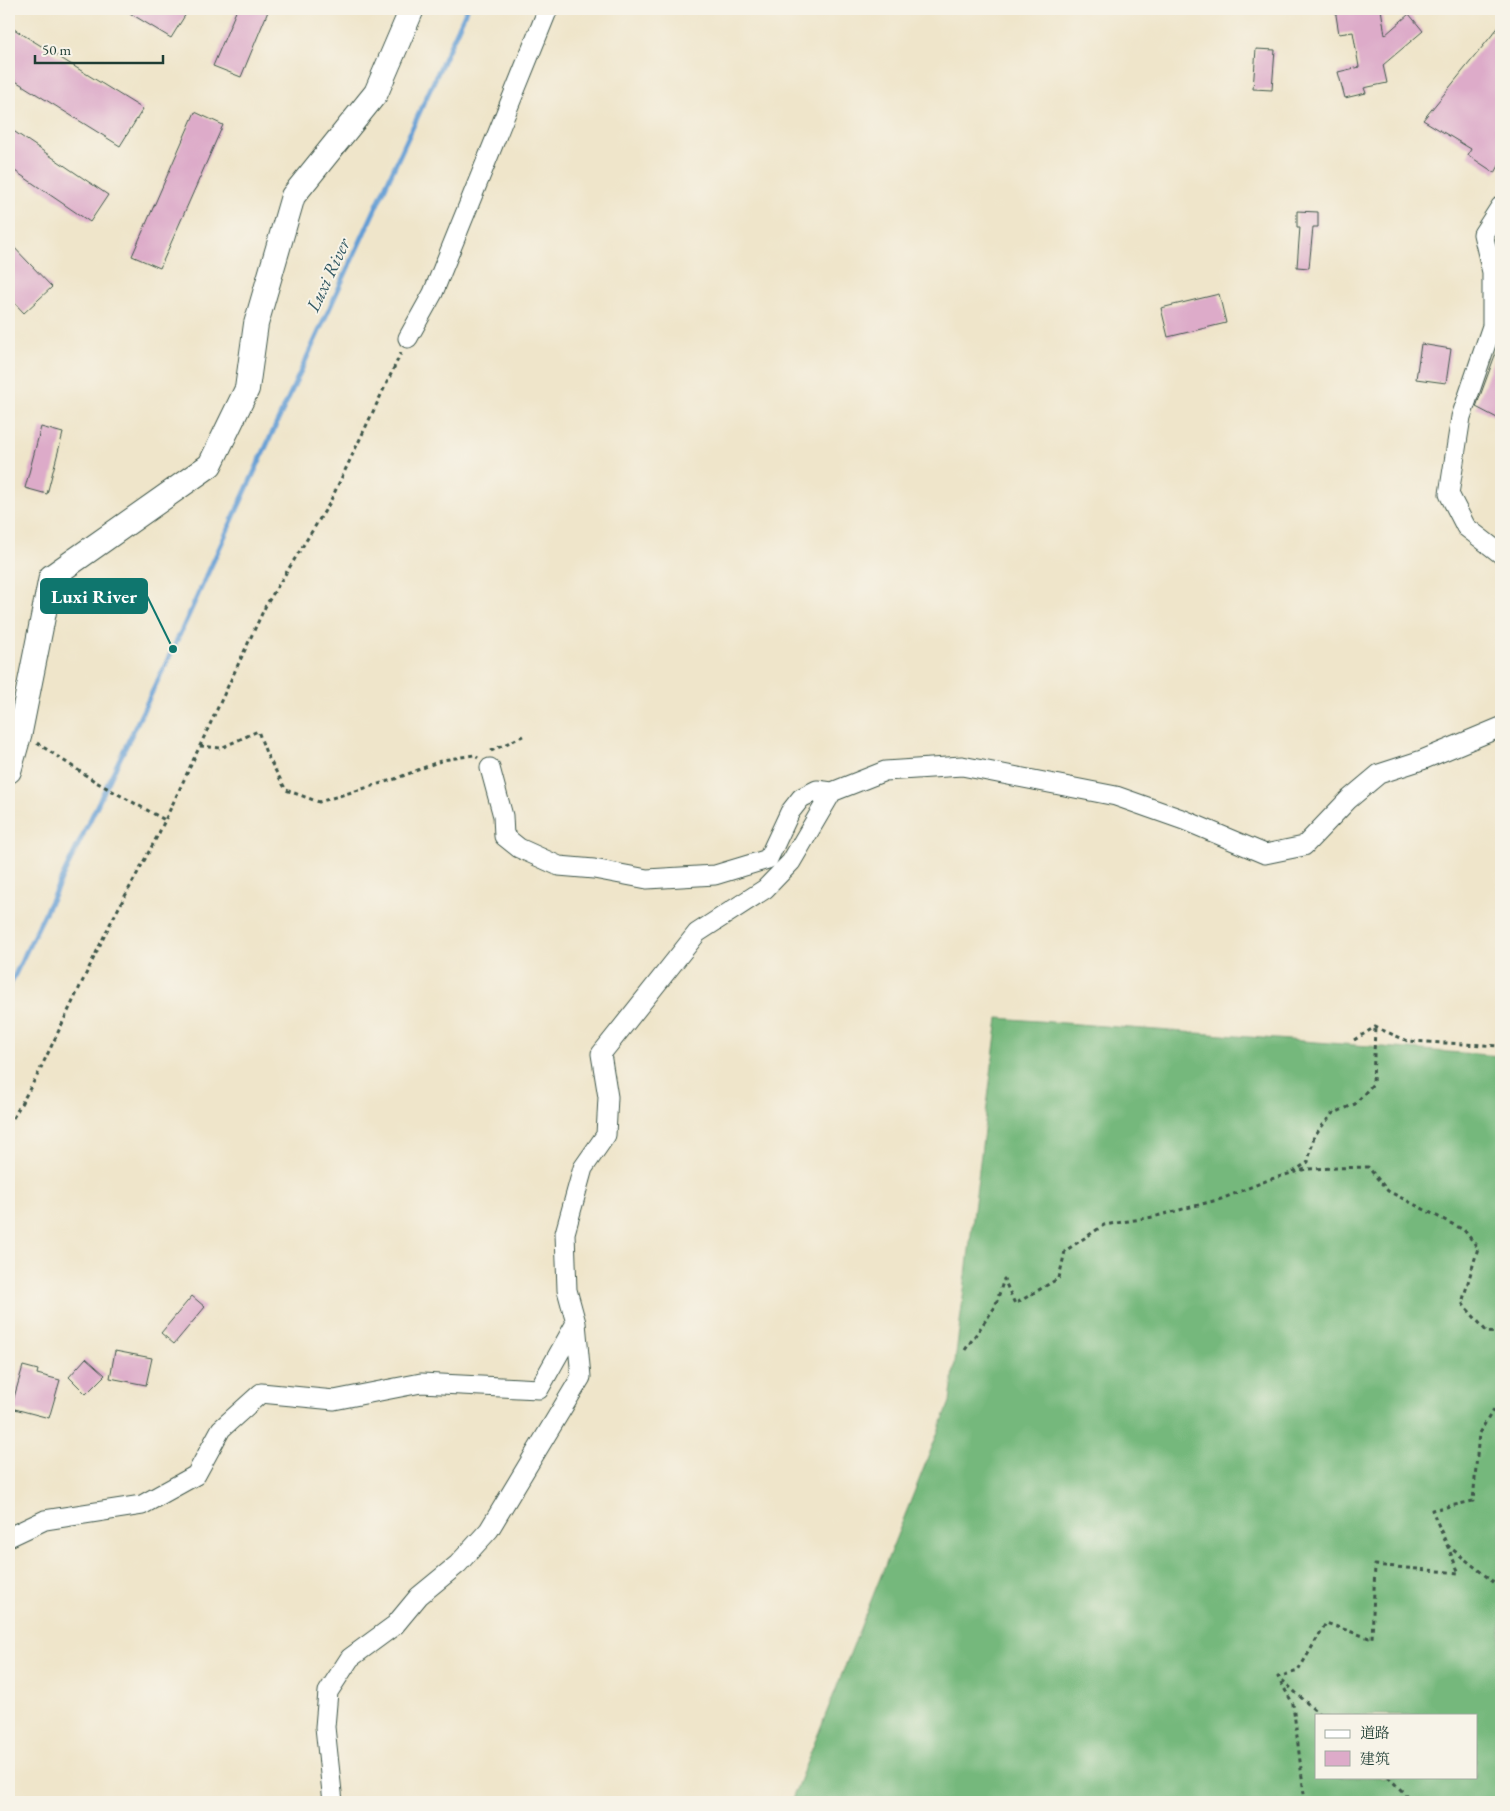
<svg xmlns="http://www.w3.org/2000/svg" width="1510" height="1811" viewBox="0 0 1510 1811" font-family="'EB Garamond','Noto Serif SC',serif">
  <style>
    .forest { fill: #74b87b; stroke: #4a7a58; fill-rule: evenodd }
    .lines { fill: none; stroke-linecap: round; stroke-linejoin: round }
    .stream { stroke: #649ed4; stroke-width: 5 }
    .building { fill: #ddabc9 }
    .minor-casing { stroke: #3e564a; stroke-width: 21 }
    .tertiary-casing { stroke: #3e564a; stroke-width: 26 }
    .path { stroke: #3e564a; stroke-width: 3; stroke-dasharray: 4 4; stroke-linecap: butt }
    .minor { stroke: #fff; stroke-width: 19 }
    .tertiary { stroke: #fff; stroke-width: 24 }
    .labels { text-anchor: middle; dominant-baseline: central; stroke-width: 4; stroke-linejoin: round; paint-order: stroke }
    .water-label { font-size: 19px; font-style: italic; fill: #345a64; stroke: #f7f3e8 }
    .leader { fill: none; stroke: #0f766e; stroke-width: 2 }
    .callout-dot { fill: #0f766e; stroke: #f7f3e8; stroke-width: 2 }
    .callout { fill: #0f766e; stroke: #0f766e; stroke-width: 2 }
    .callout-label { font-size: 19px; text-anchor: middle; font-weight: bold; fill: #fff }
  </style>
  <rect width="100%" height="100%" fill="#f7f3e8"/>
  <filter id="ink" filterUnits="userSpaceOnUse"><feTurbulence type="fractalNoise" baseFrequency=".02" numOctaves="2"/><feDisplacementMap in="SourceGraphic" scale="10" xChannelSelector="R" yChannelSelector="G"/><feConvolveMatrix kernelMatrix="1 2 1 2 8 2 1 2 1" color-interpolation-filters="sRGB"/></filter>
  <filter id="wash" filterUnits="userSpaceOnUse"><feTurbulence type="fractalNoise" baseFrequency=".0096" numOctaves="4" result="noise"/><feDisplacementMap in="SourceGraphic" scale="20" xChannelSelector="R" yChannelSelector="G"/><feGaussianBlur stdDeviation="1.12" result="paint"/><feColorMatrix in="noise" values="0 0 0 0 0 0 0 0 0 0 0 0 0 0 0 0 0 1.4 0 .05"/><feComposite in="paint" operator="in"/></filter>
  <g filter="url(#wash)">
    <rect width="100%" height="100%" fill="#efe5ca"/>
    <path class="forest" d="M998 1018 1501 1056V1802H791L950 1402ZM1316 1715H1476V1777H1316Z"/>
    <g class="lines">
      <path class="stream" d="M9 987 173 649 467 9"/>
    </g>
    <g id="blocks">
      <path class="building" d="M123 9H189L171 38Z
        M237 9H269L241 77 213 66Z
        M1335 9H1381L1385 35 1409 14 1423 31 1383 65 1387 83 1364 88 1366 93 1345 98 1338 72 1359 67 1353 32 1339 34Z
        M1501 24V162L1495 173 1468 155 1471 149 1423 120Z
        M9 26 143 109 120 146 9 77Z
        M1256 49 1275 50 1272 90 1253 89Z
        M195 112 223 125 160 268 132 256Z
        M9 128 108 195 90 222 9 167Z
        M1297 211 1318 212V227H1313L1309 268 1297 267 1300 227H1297Z
        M9 242 52 287 24 313 9 297Z
        M1219 294 1226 323 1168 337 1161 308Z
        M1501 339V420L1476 407Z
        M1421 344 1451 349 1446 383 1416 379Z
        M41 427 63 433 47 494 25 488Z
        M192 1296 205 1307 174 1344 161 1333Z
        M115 1351 152 1358 146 1385 110 1378Z
        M86 1358 105 1375 86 1394 69 1377Z
        M23 1366 38 1370 37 1374 60 1380 49 1418 11 1408Z"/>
    </g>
  </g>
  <g filter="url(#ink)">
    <use href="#blocks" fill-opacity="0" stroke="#3e564a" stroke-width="1"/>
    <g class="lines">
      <defs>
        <path id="minor" d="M1501 206 1483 234 1492 272V326L1461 417 1449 494 1466 527 1501 554
          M408 338 433 293 548 9
          M490 768 503 816 504 836 519 848 559 866 594 869 647 879 715 875 768 859 790 812 801 798 817 790 832 792 885 771 962 766 1116 796 1184 820 1265 854 1304 846 1348 800 1379 774 1422 760 1501 727
          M9 1537 45 1520 142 1505 196 1475 221 1429 261 1393 334 1400 421 1383 539 1389 576 1323
          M333 1802 325 1727 328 1692 350 1658 395 1625 419 1596 458 1564 489 1530 581 1377 576 1323 567 1290 565 1233 583 1168 606 1135 608 1097 601 1054 697 933 765 889 791 862 832 792"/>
        <path id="tertiary" d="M9 771 20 732 51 577 210 465 247 389 256 324 293 196 376 93 412 9"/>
      </defs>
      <use href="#minor" class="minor-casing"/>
      <use href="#tertiary" class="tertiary-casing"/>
      <path class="path" d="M37 743 96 782 165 820
        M200 746 221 748 258 731 266 753 286 790 319 802 395 779 443 760 474 755 478 758
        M491 751 523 736
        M1354 1040 1375 1027 1408 1041 1501 1046
        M9 1125 37 1076 110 924 159 833 266 605 329 504 401 353
        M1293 1172 1308 1162 1314 1136 1332 1114 1355 1104 1373 1084 1375 1027
        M965 1350 995 1307 1004 1279 1015 1304 1059 1278 1065 1251 1104 1225 1153 1217 1221 1199 1271 1179 1306 1169 1368 1167 1388 1191 1464 1230 1478 1248 1462 1303 1487 1332 1501 1333
        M1447 1545 1501 1588
        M1282 1680 1320 1715
        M1388 1777 1413 1802
        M1305 1802 1293 1704 1278 1677 1298 1671 1326 1623 1372 1639 1375 1565 1459 1573 1432 1510 1473 1501 1479 1433 1501 1398"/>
      <use href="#minor" class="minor"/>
      <use href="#tertiary" class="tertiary"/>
    </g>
  </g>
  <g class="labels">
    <g class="water-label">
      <text transform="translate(328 275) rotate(-65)">Luxi River</text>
    </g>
  </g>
  <path class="leader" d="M173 649L147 596"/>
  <circle class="callout-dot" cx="173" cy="649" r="5"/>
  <rect class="callout" x="41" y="579" width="106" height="34" rx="5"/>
  <g class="callout-label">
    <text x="94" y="603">Luxi River</text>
  </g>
  <rect width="1510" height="1811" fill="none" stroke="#f7f3e8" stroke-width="30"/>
  <rect x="1315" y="1714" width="162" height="65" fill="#f7f3e8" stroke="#a1aaa0"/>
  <rect x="1325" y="1730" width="25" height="8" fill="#ffffff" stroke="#a1aaa0"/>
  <text x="1360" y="1738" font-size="15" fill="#1f3d34">道路</text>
  <rect x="1325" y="1751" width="25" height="15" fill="#ddabc9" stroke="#a1aaa0"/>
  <text x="1360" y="1764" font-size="15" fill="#1f3d34">建筑</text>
  <path d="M35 55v8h128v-8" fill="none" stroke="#1f3d34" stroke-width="2.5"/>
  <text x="42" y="55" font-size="15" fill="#1f3d34" stroke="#f7f3e8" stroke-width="4" paint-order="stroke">50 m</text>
</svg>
